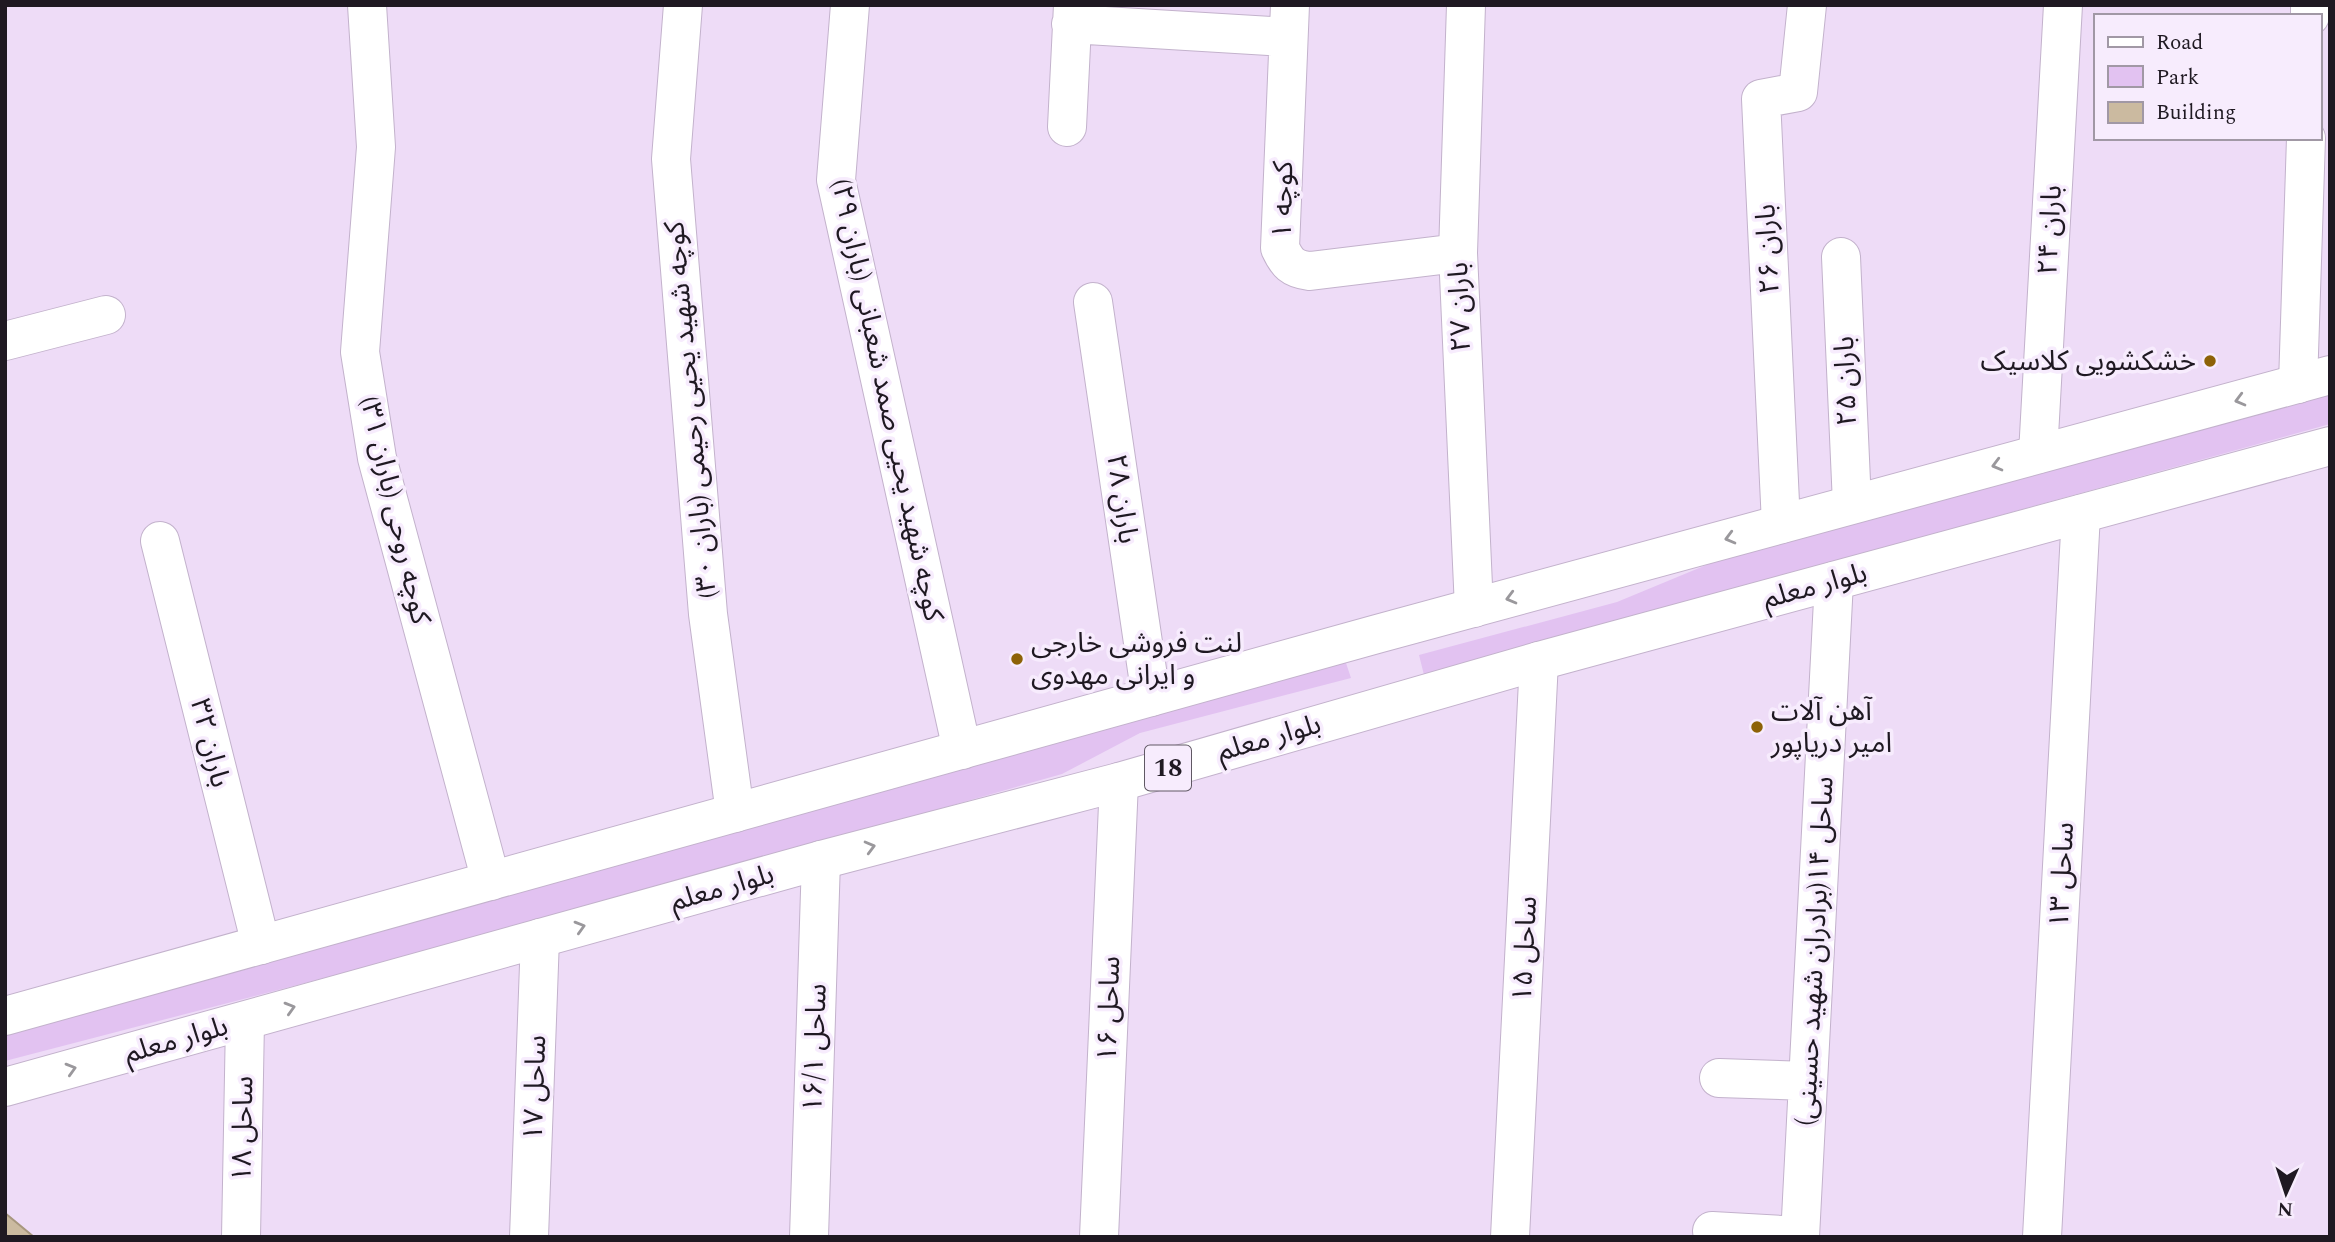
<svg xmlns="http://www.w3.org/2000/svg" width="2335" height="1242" viewBox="0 0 2335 1242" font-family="Spectral,'Noto Sans Arabic',serif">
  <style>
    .green { fill: #e2c2f1 }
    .building { fill: #cbbaa0; stroke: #a7977e; stroke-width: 2 }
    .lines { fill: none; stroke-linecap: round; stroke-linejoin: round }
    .minor-casing { stroke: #c3b2cc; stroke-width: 40 }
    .primary-casing { stroke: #c3b2cc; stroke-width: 40 }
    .minor { stroke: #fff; stroke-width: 38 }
    .primary { stroke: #fff; stroke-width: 38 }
    .oneway { stroke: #9a989c }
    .poi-dot { fill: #8d6207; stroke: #f7ecfd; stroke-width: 2.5 }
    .labels { text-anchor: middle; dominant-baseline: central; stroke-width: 7; stroke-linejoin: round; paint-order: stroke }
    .shield { fill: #f7ecfd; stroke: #605864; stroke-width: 2 }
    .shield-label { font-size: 26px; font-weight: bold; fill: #1f1922 }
    .street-label { font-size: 28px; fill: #1f1922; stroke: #f7ecfd }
    .poi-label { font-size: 28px; fill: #1f1922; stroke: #f7ecfd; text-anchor: start }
  </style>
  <rect width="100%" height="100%" fill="#eedcf7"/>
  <path class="green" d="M2330 394V424L1424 675 1419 655 1617 602 1716 561Z
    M1345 660 1351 678 1140 733 1062 774 581 911 5 1061V1031Z"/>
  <path class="building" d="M5 1213 34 1237H5Z"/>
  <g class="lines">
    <defs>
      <path id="minor" d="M367 5 376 147 360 352 377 458 491 881
        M683 5 671 159 708 614 735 813
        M850 5 836 180 962 750
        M1290 5 1280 248C1287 263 1292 269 1310 271L1458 253
        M1466 5 1458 253 1474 608
        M2310 16V5
        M1071 24 1287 37
        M1067 127 1073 5
        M1841 257 1852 504
        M1093 302 1151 697
        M5 341 106 315
        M2298 384 2306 138
        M2038 454 2063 5
        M1781 524 1761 99 1798 92 1807 5
        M160 541 261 945
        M1719 1078 1808 1081
        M1712 1231 1800 1236
        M241 1237 245 1021
        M529 1237 540 938
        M809 1237 821 860
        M1099 1237 1119 782
        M1510 1237 1539 661
        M1800 1237 1834 581
        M2042 1237 2081 514"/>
      <path id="primary" d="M5 1016 1377 634 2330 375
        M5 1087 821 860 1119 782 1539 661 2330 446"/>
    </defs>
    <use href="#minor" class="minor-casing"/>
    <use href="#primary" class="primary-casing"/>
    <use href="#minor" class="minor"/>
    <use href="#primary" class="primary"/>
  </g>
  <defs><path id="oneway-chevron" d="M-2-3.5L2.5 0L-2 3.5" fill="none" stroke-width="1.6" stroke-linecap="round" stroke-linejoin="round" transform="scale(1.75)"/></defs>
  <g class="oneway">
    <use href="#oneway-chevron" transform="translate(2240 400) rotate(165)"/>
    <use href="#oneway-chevron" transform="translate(1997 465) rotate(165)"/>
    <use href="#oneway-chevron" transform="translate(1730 538) rotate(165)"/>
    <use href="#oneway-chevron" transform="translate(1511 598) rotate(165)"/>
    <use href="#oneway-chevron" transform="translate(870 847) rotate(-15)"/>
    <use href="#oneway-chevron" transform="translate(580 927) rotate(-16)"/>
    <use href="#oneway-chevron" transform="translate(290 1008) rotate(-16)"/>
    <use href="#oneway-chevron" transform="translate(71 1069) rotate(-16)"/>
  </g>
  <g class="poi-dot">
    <circle cx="2210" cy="361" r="7"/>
    <circle cx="1017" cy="659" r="7"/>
    <circle cx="1757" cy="727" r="7"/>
  </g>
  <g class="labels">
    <rect class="shield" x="1145" y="745.5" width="46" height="45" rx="5"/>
    <g class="shield-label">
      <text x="1168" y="768">18</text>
    </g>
    <g class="street-label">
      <text transform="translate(1283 200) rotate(-89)">کوچه ۱</text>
      <text transform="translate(2050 230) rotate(-87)">باران ۲۴</text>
      <text transform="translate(1768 249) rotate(-93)">باران ۲۶</text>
      <text transform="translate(1460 307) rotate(-92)">باران ۲۷</text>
      <text transform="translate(1846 381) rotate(-92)">باران ۲۵</text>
      <text transform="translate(887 400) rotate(78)">کوچه شهید یحیی صمد شعبانی (باران ۲۹)</text>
      <text transform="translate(691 410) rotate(-95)">کوچه شهید یحیی رحیمی (باران ۳۰)</text>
      <text transform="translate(1122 499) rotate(82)">باران ۲۸</text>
      <text transform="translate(395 510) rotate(77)">کوچه روحی (باران ۳۱)</text>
      <text transform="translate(1815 586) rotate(-15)">بلوار معلم</text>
      <text transform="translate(1269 738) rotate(-16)">بلوار معلم</text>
      <text transform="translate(210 743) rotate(76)">باران ۳۲</text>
      <text transform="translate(2062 875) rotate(-87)">ساحل ۱۳</text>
      <text transform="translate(722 888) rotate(-16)">بلوار معلم</text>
      <text transform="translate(1525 949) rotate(-87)">ساحل ۱۵</text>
      <text transform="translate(1815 951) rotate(-87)">ساحل ۱۴(برادران شهید حسینی)</text>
      <text transform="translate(1109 1009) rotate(-88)">ساحل ۱۶</text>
      <text transform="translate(176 1040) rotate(-16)">بلوار معلم</text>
      <text transform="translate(815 1048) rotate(-88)">ساحل ۱۶/۱</text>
      <text transform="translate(535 1088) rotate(-88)">ساحل ۱۷</text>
      <text transform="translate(243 1129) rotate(-89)">ساحل ۱۸</text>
    </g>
    <g class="poi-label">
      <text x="2196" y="361" text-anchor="end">خشکشویی کلاسیک</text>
      <text x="1031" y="643">لنت فروشی خارجی<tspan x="1031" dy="32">و ایرانی مهدوی</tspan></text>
      <text x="1771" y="711">آهن آلات<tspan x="1771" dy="32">امیر دریاپور</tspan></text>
    </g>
  </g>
  <rect width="2335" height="1242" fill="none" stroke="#1f1922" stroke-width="14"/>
  <rect x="2094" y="14" width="228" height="126" fill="#f7ecfd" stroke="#a198a5" stroke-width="2"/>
  <rect x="2108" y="37" width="35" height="10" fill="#ffffff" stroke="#a198a5" stroke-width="2"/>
  <text x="2156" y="49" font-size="21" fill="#1f1922">Road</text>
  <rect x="2108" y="66" width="35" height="21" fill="#e2c2f1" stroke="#a198a5" stroke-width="2"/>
  <text x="2156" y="84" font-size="21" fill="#1f1922">Park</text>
  <rect x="2108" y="102" width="35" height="21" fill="#cbbaa0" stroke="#a198a5" stroke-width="2"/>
  <text x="2156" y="119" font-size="21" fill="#1f1922">Building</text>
  <g transform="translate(2286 1193) rotate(183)" stroke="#f7ecfd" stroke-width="5" paint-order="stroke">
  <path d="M0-5L12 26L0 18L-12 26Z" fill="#1f1922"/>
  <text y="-10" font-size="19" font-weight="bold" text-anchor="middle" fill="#1f1922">N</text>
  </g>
</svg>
